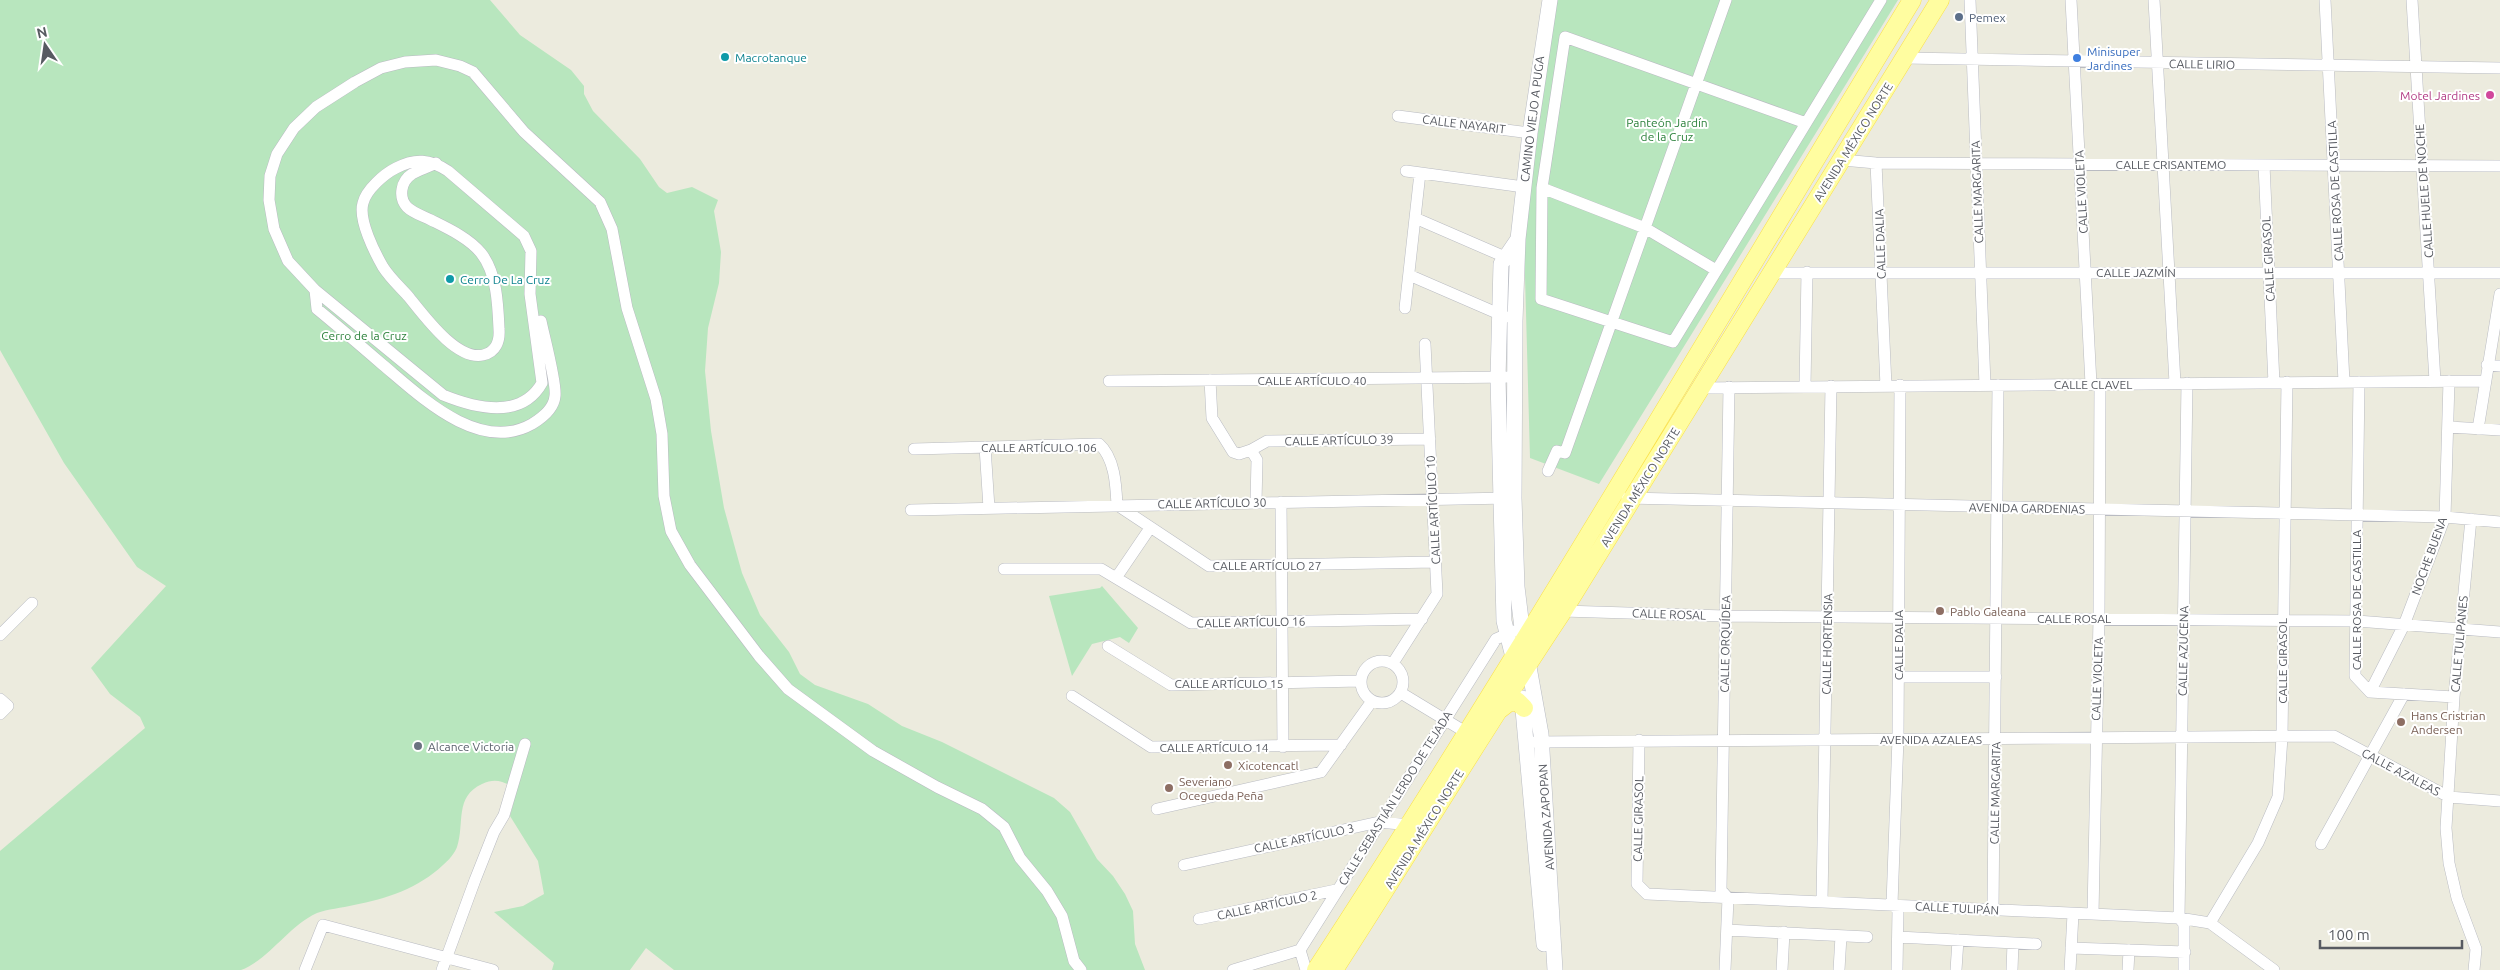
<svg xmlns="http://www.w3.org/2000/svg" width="2500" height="970" viewBox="0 0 2500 970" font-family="Ubuntu,sans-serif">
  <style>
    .green { fill: #b8e6be }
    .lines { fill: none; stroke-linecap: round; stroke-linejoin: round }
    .street-casing { stroke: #b9bbc2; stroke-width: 12 }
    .secondary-casing { stroke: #b9bcc4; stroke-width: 16 }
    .primary-casing { stroke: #fbe148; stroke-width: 19 }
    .street { stroke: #fff; stroke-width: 11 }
    .secondary { stroke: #fff; stroke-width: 15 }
    .primary { stroke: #fffda0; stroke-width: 18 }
    .service-dot { fill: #5c6f8a; stroke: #fff; stroke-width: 2 }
    .culture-dot { fill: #0f9aa8; stroke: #fff; stroke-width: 2 }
    .shop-dot { fill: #3f7fe0; stroke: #fff; stroke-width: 2 }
    .hotel-dot { fill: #d1479c; stroke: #fff; stroke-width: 2 }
    .education-dot { fill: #8d6e63; stroke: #fff; stroke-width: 2 }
    .worship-dot { fill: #6b7280; stroke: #fff; stroke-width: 2 }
    .labels { text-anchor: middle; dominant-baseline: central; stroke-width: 4; stroke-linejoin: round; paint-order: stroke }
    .service-label { font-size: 12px; fill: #4e5e75; stroke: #fff; text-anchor: start }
    .shop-label { font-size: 12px; fill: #366cbe; stroke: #fff; text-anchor: start }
    .culture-label { font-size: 12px; fill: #0d838f; stroke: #fff; text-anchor: start }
    .street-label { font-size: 12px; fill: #575a61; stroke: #fff }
    .hotel-label { font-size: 12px; fill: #b23c85; stroke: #fff; text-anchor: end }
    .park-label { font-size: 12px; fill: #2e823d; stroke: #fff }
    .education-label { font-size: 12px; fill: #785e54; stroke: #fff; text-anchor: start }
    .worship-label { font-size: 12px; fill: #5b616d; stroke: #fff; text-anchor: start }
  </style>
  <rect width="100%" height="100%" fill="#ecebde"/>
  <path class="green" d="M0 0H490L520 35 571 70 584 86V94L593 111 640 159 659 187 667 193 692 187 718 200 714 211 721 252 719 283 708 328 705 371 711 431 724 508 742 573 760 615 789 652 800 674 815 685 868 704 902 726 942 742 1054 798 1070 812 1097 859 1113 876 1125 894 1133 911 1135 944 1145 970H674L646 948 630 970H552L554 963 494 912 523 906 544 894 538 861 510 816 517 789C504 782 496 777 482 784 454 797 465 823 457 847 455 853 448 861 443 865 419 888 386 899 354 905 342 908 327 909 317 913 287 927 271 958 241 970H0V851L145 728 140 717 110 694 91 668 166 586 137 567 64 463 0 350Z
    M1555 0H1898L1599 484 1530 458 1524 240Z
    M1102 586 1138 628 1129 643 1120 637 1092 644 1072 676 1049 596 1100 588Z"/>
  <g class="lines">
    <defs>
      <path id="street" d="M1970 0 1985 385
        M2071 0 2091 384
        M2154 0 2175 383
        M2325 0 2344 382
        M2412 0 2435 381
        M1905 58 2500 68
        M1398 116 1530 133
        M1806 123 1565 37 1542 188 1541 299 1673 342C1742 228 1812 114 1881 0
        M1842 160 1876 163 2500 166
        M436 163C429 167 419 170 412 174 401 181 398 197 407 207 413 213 423 216 431 220 447 228 469 238 481 253 497 273 498 305 499 329 500 341 496 352 483 355 456 361 423 314 408 296 400 287 390 278 383 267 375 253 358 220 363 203 366 190 384 174 396 168 415 158 430 159 448 171L524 236 531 251 530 294 542 383C521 420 475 408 443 395L315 290 288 261 274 229 269 200 270 176 277 154 294 128 316 107 355 82 381 68 405 62 436 60 460 66 473 72 524 132 600 202 612 229 627 308 656 399 662 434 664 496 671 531 690 565 759 656 788 689 873 751 937 787 982 809 1004 827 1020 858 1047 891 1062 916 1074 961 1081 970
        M1876 163 1886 386
        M2264 165 2274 383
        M1406 171 1524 187
        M1542 188 1645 228 1716 270
        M1415 218 1512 260
        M1772 273H2500
        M1409 275 1506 317
        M315 290 317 309C339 327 361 346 383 365 420 396 479 454 532 424 542 418 554 408 555 396 557 384 544 336 541 321
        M1405 308 1420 173
        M2487 365 2500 366
        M1210 380 1212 418 1233 452 1239 454 1251 450 1257 460 1256 502
        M1109 381 1514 377
        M2359 382 2355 676 2370 692
        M1805 386 1807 272
        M1701 388 2484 381
        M2449 427 2500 430
        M2478 429 2500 294
        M985 447 989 508
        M914 449 1099 444C1115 458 1116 486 1117 505L1209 566 1435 562
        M1251 450 1267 441 1430 439
        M1548 471 1557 451 1565 453 1726 0
        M1627 498 2445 517 2500 522
        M1281 502 1283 747
        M911 510 1509 498
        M2471 519 2454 697 2446 828 2449 863 2457 898 2476 949 2474 970
        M1004 569H1101L1191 623 1422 619
        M1116 578 1150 528
        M1563 611 1725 616 2357 621 2500 632
        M0 635 32 603
        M1108 646 1171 685 1360 681
        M1361 682a21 21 0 1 1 42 0a21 21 0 1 1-42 0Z
        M1393 663 1437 594 1425 344
        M1899 677H1996
        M2370 692 2404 625 2445 517 2449 381
        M2370 692 2454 697
        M1401 693 1472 736
        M1072 696 1151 747 1341 745
        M0 699 8 706 0 714
        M1639 740 1637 884 1647 894 2179 918 2210 923 2274 970
        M1535 742 2334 736 2449 797 2500 801
        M1157 809 1321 772 1372 701
        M2321 844 2404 694
        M1184 865 1379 822 1411 825 1414 827
        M1822 901 1831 386
        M1993 910 1998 385
        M2093 914 2099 618 2100 384
        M1199 919 1336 890
        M2210 923 2258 843 2278 797 2282 737 2287 382
        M1727 930 1867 937
        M1898 937 2036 944
        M2071 948 2185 952
        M305 970 323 925 493 970
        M442 970 475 880 494 832 504 815 525 744
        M1233 970 1300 950
        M1306 970 1300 950 1496 639 1514 631
        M1725 970 1728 898 1721 890 1729 387
        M1782 970 1784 932
        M1839 970 1841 936
        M1897 970 1898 910 1892 904 1898 738 1900 385
        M1956 970 1958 940
        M2012 970 2013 943
        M2070 970 2073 914
        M2128 970 2129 950
        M2184 970V924L2179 918 2187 383"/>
      <path id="secondary" d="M1550 0 1530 133 1518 239 1515 321 1514 498 1517 587 1522 628 1541 734 1555 970
        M1515 665 1504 621 1498 378 1501 264 1518 239
        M1522 698 1544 944"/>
      <path id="primary" d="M1499 710 1508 703 1517 701 1524 708
        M1316 970C1523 652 1715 324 1912 0
        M1334 970C1411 851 1484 729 1563 611L1940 0"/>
    </defs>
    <use href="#street" class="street-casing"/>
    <use href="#secondary" class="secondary-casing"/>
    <use href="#primary" class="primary-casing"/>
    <use href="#street" class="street"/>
    <use href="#secondary" class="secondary"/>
    <use href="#primary" class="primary"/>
  </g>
  <circle class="service-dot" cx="1959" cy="17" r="5"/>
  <g class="culture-dot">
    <circle cx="725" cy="57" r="5"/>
    <circle cx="450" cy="279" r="5"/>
  </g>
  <circle class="shop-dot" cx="2077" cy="58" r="5"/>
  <circle class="hotel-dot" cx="2490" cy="95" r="5"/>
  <g class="education-dot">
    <circle cx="1940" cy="611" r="5"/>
    <circle cx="2401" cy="722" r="5"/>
    <circle cx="1228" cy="765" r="5"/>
    <circle cx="1169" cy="788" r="5"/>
  </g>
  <circle class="worship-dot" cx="418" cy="746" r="5"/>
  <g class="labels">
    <g class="service-label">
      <text x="1969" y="17">Pemex</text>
    </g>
    <g class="shop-label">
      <text x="2087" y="51">Minisuper<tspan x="2087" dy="14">Jardines</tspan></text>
    </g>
    <g class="culture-label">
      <text x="735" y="57">Macrotanque</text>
      <text x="460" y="279">Cerro De La Cruz</text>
    </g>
    <g class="street-label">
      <text transform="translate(2202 64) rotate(1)">CALLE LIRIO</text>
      <text transform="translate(1532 119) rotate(-83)">CAMINO VIEJO A PUGA</text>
      <text transform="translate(1464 124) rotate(7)">CALLE NAYARIT</text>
      <text transform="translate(1853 142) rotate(-58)">AVENIDA MÉXICO NORTE</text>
      <text x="2171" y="164">CALLE CRISANTEMO</text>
      <text transform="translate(2335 191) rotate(-93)">CALLE ROSA DE CASTILLA</text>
      <text transform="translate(2424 191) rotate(-94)">CALLE HUELE DE NOCHE</text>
      <text transform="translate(1977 192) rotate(-92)">CALLE MARGARITA</text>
      <text transform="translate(2081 192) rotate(-93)">CALLE VIOLETA</text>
      <text transform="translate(1880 244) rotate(-92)">CALLE DALIA</text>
      <text transform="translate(2268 259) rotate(-93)">CALLE GIRASOL</text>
      <text x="2136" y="272">CALLE JAZMÍN</text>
      <text x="1312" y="380">CALLE ARTÍCULO 40</text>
      <text x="2093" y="384">CALLE CLAVEL</text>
      <text transform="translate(1339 440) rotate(-1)">CALLE ARTÍCULO 39</text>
      <text x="1039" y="447">CALLE ARTÍCULO 106</text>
      <text transform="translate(1640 487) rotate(-58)">AVENIDA MÉXICO NORTE</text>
      <text transform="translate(1212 503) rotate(-1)">CALLE ARTÍCULO 30</text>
      <text transform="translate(2027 508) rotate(1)">AVENIDA GARDENIAS</text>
      <text transform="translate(1433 510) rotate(-93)">CALLE ARTÍCULO 10</text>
      <text transform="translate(2429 556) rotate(-70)">NOCHE BUENA</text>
      <text x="1267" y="565">CALLE ARTÍCULO 27</text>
      <text transform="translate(2356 600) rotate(-90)">CALLE ROSA DE CASTILLA</text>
      <text transform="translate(1669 614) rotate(2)">CALLE ROSAL</text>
      <text x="2074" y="618">CALLE ROSAL</text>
      <text transform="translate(1251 622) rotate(-1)">CALLE ARTÍCULO 16</text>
      <text transform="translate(1725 644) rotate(-89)">CALLE ORQUÍDEA</text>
      <text transform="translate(1827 644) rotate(-89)">CALLE HORTENSIA</text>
      <text transform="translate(2459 644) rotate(-85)">CALLE TULIPANES</text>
      <text transform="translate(1898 645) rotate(-90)">CALLE DALIA</text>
      <text transform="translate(2183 651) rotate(-89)">CALLE AZUCENA</text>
      <text transform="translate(2282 661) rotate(-90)">CALLE GIRASOL</text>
      <text transform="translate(2097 679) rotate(-88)">CALLE VIOLETA</text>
      <text x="1229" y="683">CALLE ARTÍCULO 15</text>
      <text x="1931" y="739">AVENIDA AZALEAS</text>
      <text x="1214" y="747">CALLE ARTÍCULO 14</text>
      <text transform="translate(2401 772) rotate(28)">CALLE AZALEAS</text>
      <text transform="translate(1995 793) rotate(-89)">CALLE MARGARITA</text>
      <text transform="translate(1395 798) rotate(-58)">CALLE SEBASTIÁN LERDO DE TEJADA</text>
      <text transform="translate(1546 817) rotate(-94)">AVENIDA ZAPOPAN</text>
      <text transform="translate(1638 819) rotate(-89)">CALLE GIRASOL</text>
      <text transform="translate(1424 829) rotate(-58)">AVENIDA MÉXICO NORTE</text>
      <text transform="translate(1304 838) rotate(-12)">CALLE ARTÍCULO 3</text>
      <text transform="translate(1267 905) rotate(-12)">CALLE ARTÍCULO 2</text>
      <text transform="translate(1957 908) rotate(3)">CALLE TULIPÁN</text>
    </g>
    <g class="hotel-label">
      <text x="2480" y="95">Motel Jardines</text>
    </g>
    <g class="park-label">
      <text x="1667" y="122">Panteón Jardín<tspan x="1667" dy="14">de la Cruz</tspan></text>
      <text x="364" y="335">Cerro de la Cruz</text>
    </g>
    <g class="education-label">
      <text x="1950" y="611">Pablo Galeana</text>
      <text x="2411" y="715">Hans Cristrian<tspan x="2411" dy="14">Andersen</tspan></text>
      <text x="1238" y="765">Xicotencatl</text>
      <text x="1179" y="781">Severiano<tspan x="1179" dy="14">Ocegueda Peña</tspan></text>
    </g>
    <g class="worship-label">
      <text x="428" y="746">Alcance Victoria</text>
    </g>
  </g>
  <g transform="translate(45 45) rotate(347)" stroke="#ffffff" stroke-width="4" paint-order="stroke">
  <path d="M0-4L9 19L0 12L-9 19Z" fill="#575a61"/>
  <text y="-8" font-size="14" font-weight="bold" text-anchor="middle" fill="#575a61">N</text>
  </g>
  <path d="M2320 940v8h142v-8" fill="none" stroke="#575a61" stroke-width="2.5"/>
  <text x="2328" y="940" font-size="15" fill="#575a61" stroke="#ffffff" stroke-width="4" paint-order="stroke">100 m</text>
</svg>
